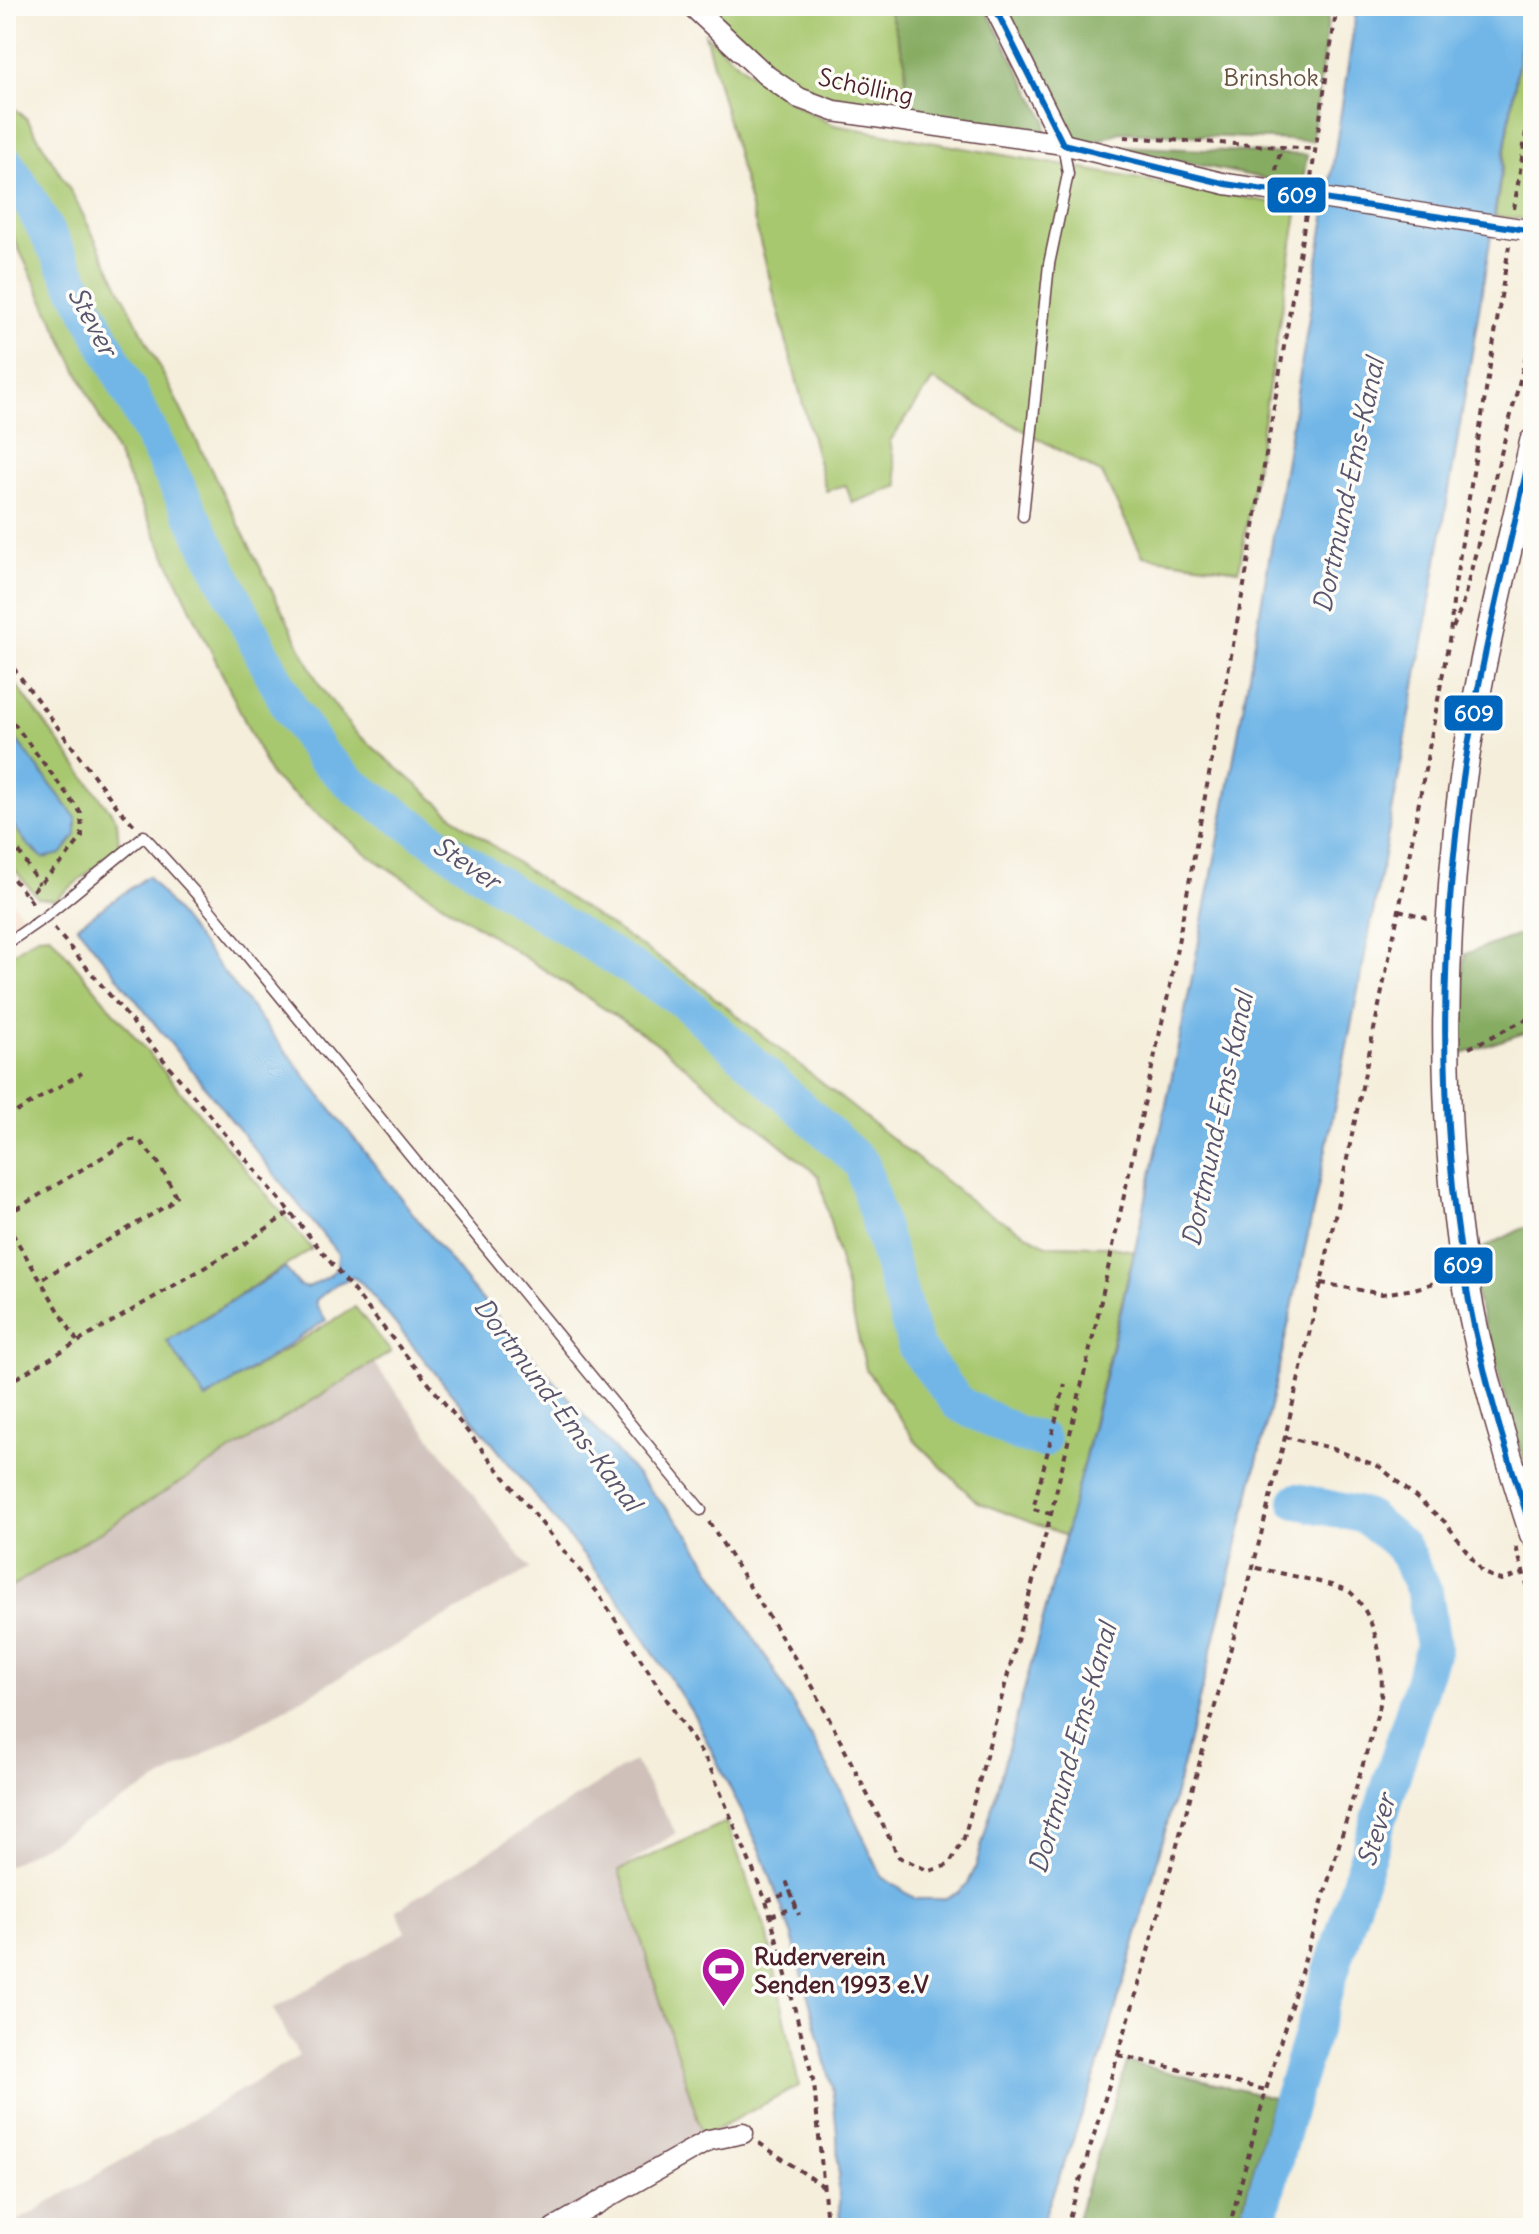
<svg xmlns="http://www.w3.org/2000/svg" width="1539" height="2234" viewBox="0 0 1539 2234" font-family="Delius,sans-serif">
  <style>
    .built { fill: #f2d4be }
    .industrial { fill: #cfc0ba }
    .green { fill: #a8c870; stroke: #79744e; stroke-width: 2 }
    .forest { fill: #86ac62; stroke: #686646; stroke-width: 2 }
    .water { fill: #71b6e7; stroke: #5e6a89; stroke-width: 2 }
    .lines { fill: none; stroke-linecap: round; stroke-linejoin: round }
    .river { stroke: #71b6e7; stroke-width: 36 }
    .service-casing { stroke: #643e45; stroke-width: 13 }
    .minor-casing { stroke: #643e45; stroke-width: 23 }
    .tertiary-casing { stroke: #643e45; stroke-width: 29 }
    .path { stroke: #643e45; stroke-width: 4; stroke-dasharray: 6 6; stroke-linecap: butt }
    .service { stroke: #fff; stroke-width: 10 }
    .minor { stroke: #fff; stroke-width: 20 }
    .tertiary { stroke: #fff; stroke-width: 26 }
    .minor-bridge-casing { stroke: #643e45; stroke-width: 23; stroke-linecap: butt }
    .minor-bridge { stroke: #fff; stroke-width: 20 }
    .bus-1-casing { stroke: #fdfcf7; stroke-width: 12 }
    .bus-1 { stroke: #0065bd; stroke-width: 6 }
    .labels { text-anchor: middle; dominant-baseline: central; stroke-width: 7; stroke-linejoin: round; paint-order: stroke }
    .park-label { font-size: 24px; fill: #665240; stroke: #fdfcf7 }
    .street-label { font-size: 24px; fill: #4a1f2b; stroke: #fdfcf7 }
    .poi-label { font-size: 24px; font-weight: bold; fill: #4a1f2b; stroke: #fdfcf7; text-anchor: start }
    .water-label { font-size: 26px; font-style: italic; fill: #58546d; stroke: #fdfcf7 }
    .line-badge { stroke: #fdfcf7; stroke-width: 3 }
    .badge-label { font-size: 22px; text-anchor: middle; font-weight: bold; fill: #fff }
  </style>
  <rect width="100%" height="100%" fill="#fdfcf7"/>
  <filter id="ink" filterUnits="userSpaceOnUse"><feTurbulence type="fractalNoise" baseFrequency=".0125" numOctaves="2"/><feDisplacementMap in="SourceGraphic" scale="16" xChannelSelector="R" yChannelSelector="G"/><feConvolveMatrix kernelMatrix="1 2 1 2 8 2 1 2 1" color-interpolation-filters="sRGB"/></filter>
  <filter id="wash" filterUnits="userSpaceOnUse"><feTurbulence type="fractalNoise" baseFrequency=".006" numOctaves="4" result="noise"/><feDisplacementMap in="SourceGraphic" scale="32" xChannelSelector="R" yChannelSelector="G"/><feGaussianBlur stdDeviation="1.8" result="paint"/><feColorMatrix in="noise" values="0 0 0 0 0 0 0 0 0 0 0 0 0 0 0 0 0 1.4 0 .05"/><feComposite in="paint" operator="in"/></filter>
  <g filter="url(#wash)">
    <rect width="100%" height="100%" fill="#f5eedb"/>
    <path class="built" d="M6 894 26 919 6 936Z"/>
    <path class="industrial" d="M374 1363 530 1569 6 1867V1590Z
      M634 1761 676 1833 619 1870 703 2136 541 2228H6L299 2056 273 2009 406 1932 396 1910Z"/>
    <path class="green" d="M699 6H888L905 61 908 120 805 93 771 69Z
      M1527 6H1533V220L1495 216Z
      M705 34C747 73 782 101 834 125L1298 207 1239 570 1143 556 1102 474 933 380 890 441 899 486 852 503 846 485 826 491Z
      M6 101 27 119 73 195 320 686 353 730 464 825 540 879 695 982 978 1207 1046 1245 1105 1246 1134 1251 1066 1536 977 1502 916 1442 866 1369 819 1176 654 1041 369 856 271 776 6 222Z
      M6 671 117 820 119 847 55 900 38 898 6 859V815L27 844 61 854 76 835V818L6 726Z
      M50 935 312 1249 167 1341 206 1398 355 1307 391 1352 6 1590V958L38 936Z
      M726 1822 767 1932 799 2086 703 2136 619 1870Z"/>
    <path class="forest" d="M888 6H984L1046 120 1045 132 908 120 905 61Z
      M1005 6H1330L1312 141 1120 132 1084 146 1067 130Z
      M1121 146 1307 155 1302 186 1120 149Z
      M1533 930V1030L1453 1057 1465 954Z
      M1533 1223V1493L1465 1257Z
      M1127 2062 1273 2098 1237 2228H1074Z"/>
    <path class="water" d="M1357 6H1527C1452 492 1370 978 1258 1458 1212 1654 1163 1851 1105 2045 1087 2107 1062 2167 1040 2228H840L837 2133 832 2086 792 1936 761 1851 695 1717 618 1598 363 1284 353 1277 336 1284 316 1300V1305L326 1320 206 1399 167 1341 285 1268 300 1286 307 1288 329 1276 337 1268 338 1254 77 926 148 876 470 1286 689 1534 772 1667 844 1796 882 1877 916 1899H943L958 1893 968 1883 975 1869C1032 1663 1088 1457 1135 1249 1226 838 1295 422 1357 6Z
      M6 726 76 818V835L61 854 43 858 27 844 6 815Z"/>
    <g class="lines">
      <path class="river" d="M6 163 25 192 86 306 290 708 321 755 354 786 522 900 683 1000 862 1164 916 1348 959 1404 1019 1434 1042 1440
        M1257 2228 1290 2103 1433 1647 1425 1592 1402 1546 1365 1516 1297 1501"/>
    </g>
  </g>
  <g filter="url(#ink)">
    <g class="lines">
      <defs>
        <path id="service" d="M1023 516 1049 264 1068 174 1063 144
          M6 944 45 917 144 836 200 898 701 1510"/>
        <path id="minor" d="M692 6 767 76 799 98 834 111 1063 144 1226 184 1295 194
          M994 6 1063 144
          M554 2228 709 2140 743 2133"/>
        <path id="tertiary" d="M1533 442C1505 570 1470 698 1457 829 1442 975 1441 1125 1464 1270 1478 1360 1505 1448 1533 1534"/>
      </defs>
      <use href="#service" class="service-casing"/>
      <use href="#minor" class="minor-casing"/>
      <use href="#tertiary" class="tertiary-casing"/>
      <path class="path" d="M1124 137 1315 149
        M1276 171 1281 146
        M1311 178 1337 6
        M1514 209 1533 87
        M1453 628 1462 606 1533 329
        M6 658 118 808 136 827
        M6 713 81 813 82 837 64 860 27 896
        M6 831 39 884
        M6 870 35 906
        M1399 910 1427 918
        M54 928 290 1212 598 1593 709 1765 766 1901 774 1929 814 2083 826 2213 824 2228
        M1469 1048 1533 1016
        M6 1118 82 1073
        M6 1215 131 1140H139L159 1164 176 1196 168 1205 40 1280
        M6 1223 77 1341
        M1321 1283 1382 1294 1414 1289 1444 1280
        M6 1384 243 1245 290 1212
        M1285 1437 1331 1448 1380 1467 1445 1522 1483 1573 1501 1580 1522 1574
        M1051 1514 1033 1509 1065 1384
        M709 1522 813 1687 899 1857 929 1871 949 1865 964 1838 1051 1514 1095 1328 1170 986 1247 569 1306 214
        M1516 1547 1533 1605
        M767 1901 791 1892
        M771 1916 796 1907 787 1883C791 1894 795 1904 799 1915
        M1118 2055 1266 2090
        M759 2143 823 2186
        M1066 2228 1138 1988 1253 1567 1285 1437 1321 1283 1399 910 1450 635 1454 592 1509 246
        M1229 2228 1266 2090 1372 1734C1374 1724 1378 1714 1380 1704 1386 1670 1377 1615 1350 1592 1341 1585 1269 1571 1253 1567"/>
      <use href="#service" class="service"/>
      <use href="#minor" class="minor"/>
      <use href="#tertiary" class="tertiary"/>
      <defs>
        <path id="minor-bridge" d="M1295 194 1521 229"/>
      </defs>
      <use href="#minor-bridge" class="minor-bridge-casing"/>
      <use href="#minor-bridge" class="minor-bridge"/>
      <defs>
        <path id="bus-1" d="M994 6 1063 144
          M1063 144 1226 184 1533 231
          M1533 442C1508 554 1479 665 1463 779 1439 951 1438 1130 1469 1301 1484 1381 1508 1458 1533 1534"/>
      </defs>
      <use href="#bus-1" class="bus-1-casing"/>
      <use href="#bus-1" class="bus-1"/>
    </g>
  </g>
  <defs>
    <symbol id="stadium-pin" viewBox="-11 -11 22 30"><path d="M0 17L-7.5 6A9.5 9.5 0 1 1 7.5 6Z" fill="#b5179e" stroke="#fdfcf7"/><path d="M0-5a6.5 5 0 1 0 0 10a6.5 5 0 1 0 0-10ZM-3.5-1.8h7v3.6h-7Z" fill="#fff"/></symbol>
  </defs>
  <g fill-rule="evenodd">
    <use href="#stadium-pin" x="698" y="1944" width="51" height="69"/>
  </g>
  <g class="labels">
    <g class="park-label">
      <text x="1271" y="77">Brinshok</text>
    </g>
    <g class="street-label">
      <text transform="translate(866 86) rotate(12)">Schölling</text>
    </g>
    <g class="poi-label">
      <text x="754" y="1956">Ruderverein<tspan x="754" dy="28">Senden 1993 e.V</tspan></text>
    </g>
    <g class="water-label">
      <text transform="translate(93 321) rotate(62)">Stever</text>
      <text transform="translate(1348 485) rotate(-78)">Dortmund-Ems-Kanal</text>
      <text transform="translate(467 863) rotate(34)">Stever</text>
      <text transform="translate(1217 1119) rotate(-78)">Dortmund-Ems-Kanal</text>
      <text transform="translate(558 1404) rotate(53)">Dortmund-Ems-Kanal</text>
      <text transform="translate(1072 1748) rotate(-74)">Dortmund-Ems-Kanal</text>
      <text transform="translate(1376 1830) rotate(-73)">Stever</text>
    </g>
  </g>
  <g class="line-badge">
    <rect x="1266" y="176" width="61" height="38" rx="8" fill="#0065bd"/>
    <rect x="1443" y="694" width="61" height="38" rx="8" fill="#0065bd"/>
    <rect x="1433" y="1246" width="61" height="39" rx="8" fill="#0065bd"/>
  </g>
  <g class="badge-label">
    <text x="1297" y="203">609</text>
    <text x="1474" y="721">609</text>
    <text x="1463" y="1273">609</text>
  </g>
  <rect width="1539" height="2234" fill="none" stroke="#fdfcf7" stroke-width="32"/>
</svg>
